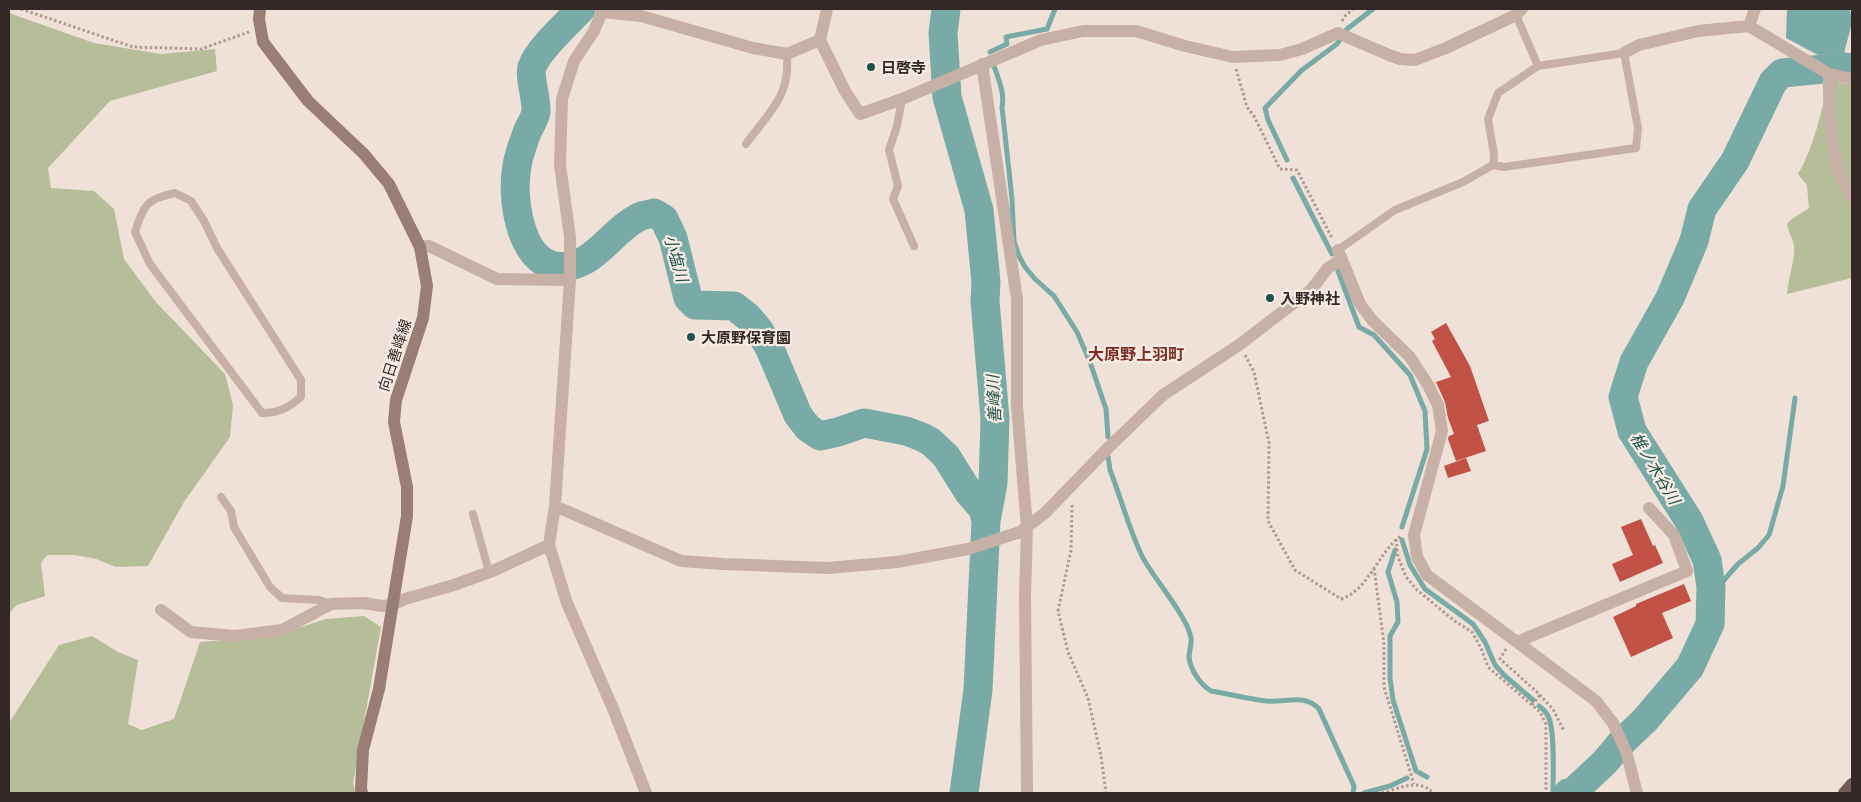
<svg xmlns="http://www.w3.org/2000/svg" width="1861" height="802" viewBox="0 0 1861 802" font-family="'Exo 2','Noto Sans JP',sans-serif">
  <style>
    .green { fill: #b6bd99 }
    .water { fill: #78aba6 }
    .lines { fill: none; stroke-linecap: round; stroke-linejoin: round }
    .stream { stroke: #78aba6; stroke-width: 5 }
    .river { stroke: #78aba6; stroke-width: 29 }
    .building { fill: #c15245 }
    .path { stroke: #b2998f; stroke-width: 3; stroke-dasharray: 2.5 2.5; stroke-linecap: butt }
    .service { stroke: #c7b0a5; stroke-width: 8 }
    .minor { stroke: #c7b0a5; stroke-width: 12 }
    .secondary { stroke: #9a7e76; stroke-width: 12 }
    .primary { stroke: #745d57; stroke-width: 12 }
    .poi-dot { fill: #1d524e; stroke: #f8ece4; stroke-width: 2 }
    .labels { text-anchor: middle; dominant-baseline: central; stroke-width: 4.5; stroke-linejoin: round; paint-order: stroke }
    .poi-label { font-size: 15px; font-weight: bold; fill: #332826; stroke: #f8ece4; text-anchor: start }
    .street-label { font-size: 15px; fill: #332826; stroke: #f8ece4 }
    .water-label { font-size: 16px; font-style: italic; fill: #1d524e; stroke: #f8ece4 }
    .neighbourhood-label { font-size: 16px; font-weight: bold; fill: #7e2c22; stroke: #f8ece4 }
  </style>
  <rect width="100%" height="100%" fill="#f0e1d8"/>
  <path class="green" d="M9 13 94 43 161 54 215 49 217 71 110 101 48 168 51 188 94 191 114 209 124 259 155 301 225 374 233 405 230 437 184 502 148 566 116 567 96 559 75 555H47L41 563 45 596 17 605 9 613Z
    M1830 81 1852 85V278L1787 294C1788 279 1795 262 1794 246 1793 239 1788 231 1787 224 1792 217 1802 214 1809 208L1807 185 1798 174C1815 145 1820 113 1830 81Z
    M364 616 381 627 353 783 356 793H9V723L59 645 92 636 118 652 138 660 128 724 142 730 174 719 200 642 270 637 326 619Z"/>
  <path class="water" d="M1787 9H1850L1852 23 1844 53 1818 55 1786 38Z"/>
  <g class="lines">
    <path class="stream" d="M990 52 1007 44 1006 37 1047 29 1055 9
      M994 66C998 78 1005 93 1002 107L1012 199 1014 241 1019 256 1025 267 1035 279 1054 296 1077 332 1090 362 1106 409 1108 437
      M1287 160 1268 120 1265 108 1302 70 1337 44 1347 29 1373 9
      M1293 178 1332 254
      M1338 271 1359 327 1374 335 1410 375 1425 411 1427 449 1402 527
      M1108 456 1110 470C1121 498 1129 529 1142 556 1153 578 1188 617 1191 638 1192 644 1189 651 1189 657 1190 670 1201 685 1211 691 1230 694 1248 699 1266 701 1285 703 1305 693 1319 709L1354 786 1353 793
      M1402 540 1410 565 1425 589 1473 624 1485 642 1495 665 1504 675 1533 700
      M1395 550 1388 572 1397 602 1398 622 1390 636V678L1393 700 1416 771 1427 777
      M1711 595 1738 564 1758 548 1769 535 1783 486 1795 398
      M1539 706C1543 709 1547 713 1549 718 1555 734 1553 774 1553 793
      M1364 793 1390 786 1407 778"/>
    <path class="river" d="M581 9C568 23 538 49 532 67 529 76 537 100 536 112 535 118 531 124 528 130 524 141 519 153 517 166 511 195 519 261 556 266 593 271 610 231 639 217 643 215 649 214 654 213L664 219 673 238 688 298 695 305 734 306 748 317 759 330 770 349 798 415 808 428 820 436 838 432 864 423 906 431 922 437 931 442 946 456 969 493 983 509 986 521
      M946 9 943 33 947 97 979 210 986 282 985 301 995 419 993 483 986 521 978 690 964 793
      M1568 793H1572L1605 762 1620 744 1645 720 1690 667 1710 624 1711 587 1707 560 1689 521 1632 431 1623 397 1634 362 1670 298 1694 241 1702 209 1735 161 1773 82 1782 73 1845 67 1852 68"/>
  </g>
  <path class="building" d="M1446 323 1470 366 1489 421 1477 425 1486 451 1456 461 1448 439 1449 436 1454 434 1448 418 1445 402 1436 382 1451 377 1432 341 1435 339 1431 332Z
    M1466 458 1471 471 1448 478 1444 466Z
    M1641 519 1653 546 1655 545 1663 563 1620 582 1612 564 1633 555 1621 527Z
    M1684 584 1691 601 1662 613 1673 638 1631 657 1613 617 1636 606V604Z"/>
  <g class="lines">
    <path class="path" d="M21 9 133 47 201 49 249 32
      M1342 21 1345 16 1353 9
      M1236 69 1247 107 1254 116 1280 169 1297 170 1332 238
      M1245 355 1254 372 1269 443 1268 521 1295 570 1341 599C1368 591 1379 551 1401 536
      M1072 505 1071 550 1058 611 1068 652 1088 698 1101 756 1106 793
      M1396 539 1398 557 1406 577 1417 590 1456 622 1472 632 1481 648 1488 667 1540 712 1546 724V793
      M1374 568 1384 644V687L1414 784
      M1506 649 1500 659 1537 692 1553 709 1564 731
      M1532 705 1540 695
      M1382 793C1400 788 1419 778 1433 793"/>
    <path class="service" d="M1516 15 1538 66
      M902 99 897 126 889 150 898 186 893 199 914 246
      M746 144C760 124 783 102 786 78 788 70 787 62 787 54
      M175 193 191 201 204 221 217 248 301 380V397C288 408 279 413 262 413L150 264 135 232C144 205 146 199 175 193Z
      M1338 250 1395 210 1463 182 1493 165 1494 154 1488 119 1498 93 1538 66 1624 53 1638 128 1636 148 1504 167 1493 165
      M221 497 231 511 234 527 270 587 282 598 319 600 331 604
      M473 514 489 572"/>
    <path class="minor" d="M827 9 820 40 845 91 860 114 902 99 1041 40 1083 31H1136L1185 46 1233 57 1280 55 1302 49 1338 33 1389 55 1400 59 1415 60 1446 48 1516 15 1522 9
      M1749 26 1755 9
      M1624 53 1639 45 1698 31 1749 26 1829 74 1852 79
      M982 64 1017 299V406L1027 528 1025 596 1027 793
      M1829 74C1829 107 1829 142 1839 174 1841 182 1848 190 1852 198
      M420 247 429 246 497 279 570 280 555 506 549 545 567 603 614 711 646 793
      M1338 250 1360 304 1372 320 1410 357 1428 385 1438 405 1442 431 1414 535 1417 557 1427 575 1596 701 1613 723 1626 751 1637 793
      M570 280V237L560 165 562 99 574 61 594 31 602 12 641 16 753 48 787 54 820 40
      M555 506 681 561 723 564 828 568 897 562 968 549 1020 532 1045 513 1108 448 1163 395 1239 345 1311 290 1328 268 1342 259
      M161 610 191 632 235 636 282 630 331 604 364 603 382 606 392 605 405 599 454 585 495 570 549 545
      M1517 642 1687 571 1674 535 1649 508"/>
    <path class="secondary" d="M260 9 259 19 263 42 308 101 364 154 389 184 420 247 427 286 423 318 396 400 394 422 407 487V516L379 689 363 750 361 789 362 793"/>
    <path class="primary" d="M1844 793 1852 784"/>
  </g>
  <g class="poi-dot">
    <circle cx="871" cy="67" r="5"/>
    <circle cx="1270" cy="298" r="5"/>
    <circle cx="691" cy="337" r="5"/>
  </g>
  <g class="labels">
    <g class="poi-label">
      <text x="881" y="67">日啓寺</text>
      <text x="1280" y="298">入野神社</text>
      <text x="701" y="337">大原野保育園</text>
    </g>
    <g class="street-label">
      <text transform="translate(394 355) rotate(-72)">向日善峰線</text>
    </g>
    <g class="water-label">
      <text transform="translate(677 258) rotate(74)">小塩川</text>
      <text transform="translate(993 399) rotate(-93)">善峰川</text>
      <text transform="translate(1656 468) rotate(59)">椎ノ木谷川</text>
    </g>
    <g class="neighbourhood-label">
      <text x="1136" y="353">大原野上羽町</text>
    </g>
  </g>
  <rect width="1861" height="802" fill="none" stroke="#332826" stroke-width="20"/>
</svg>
